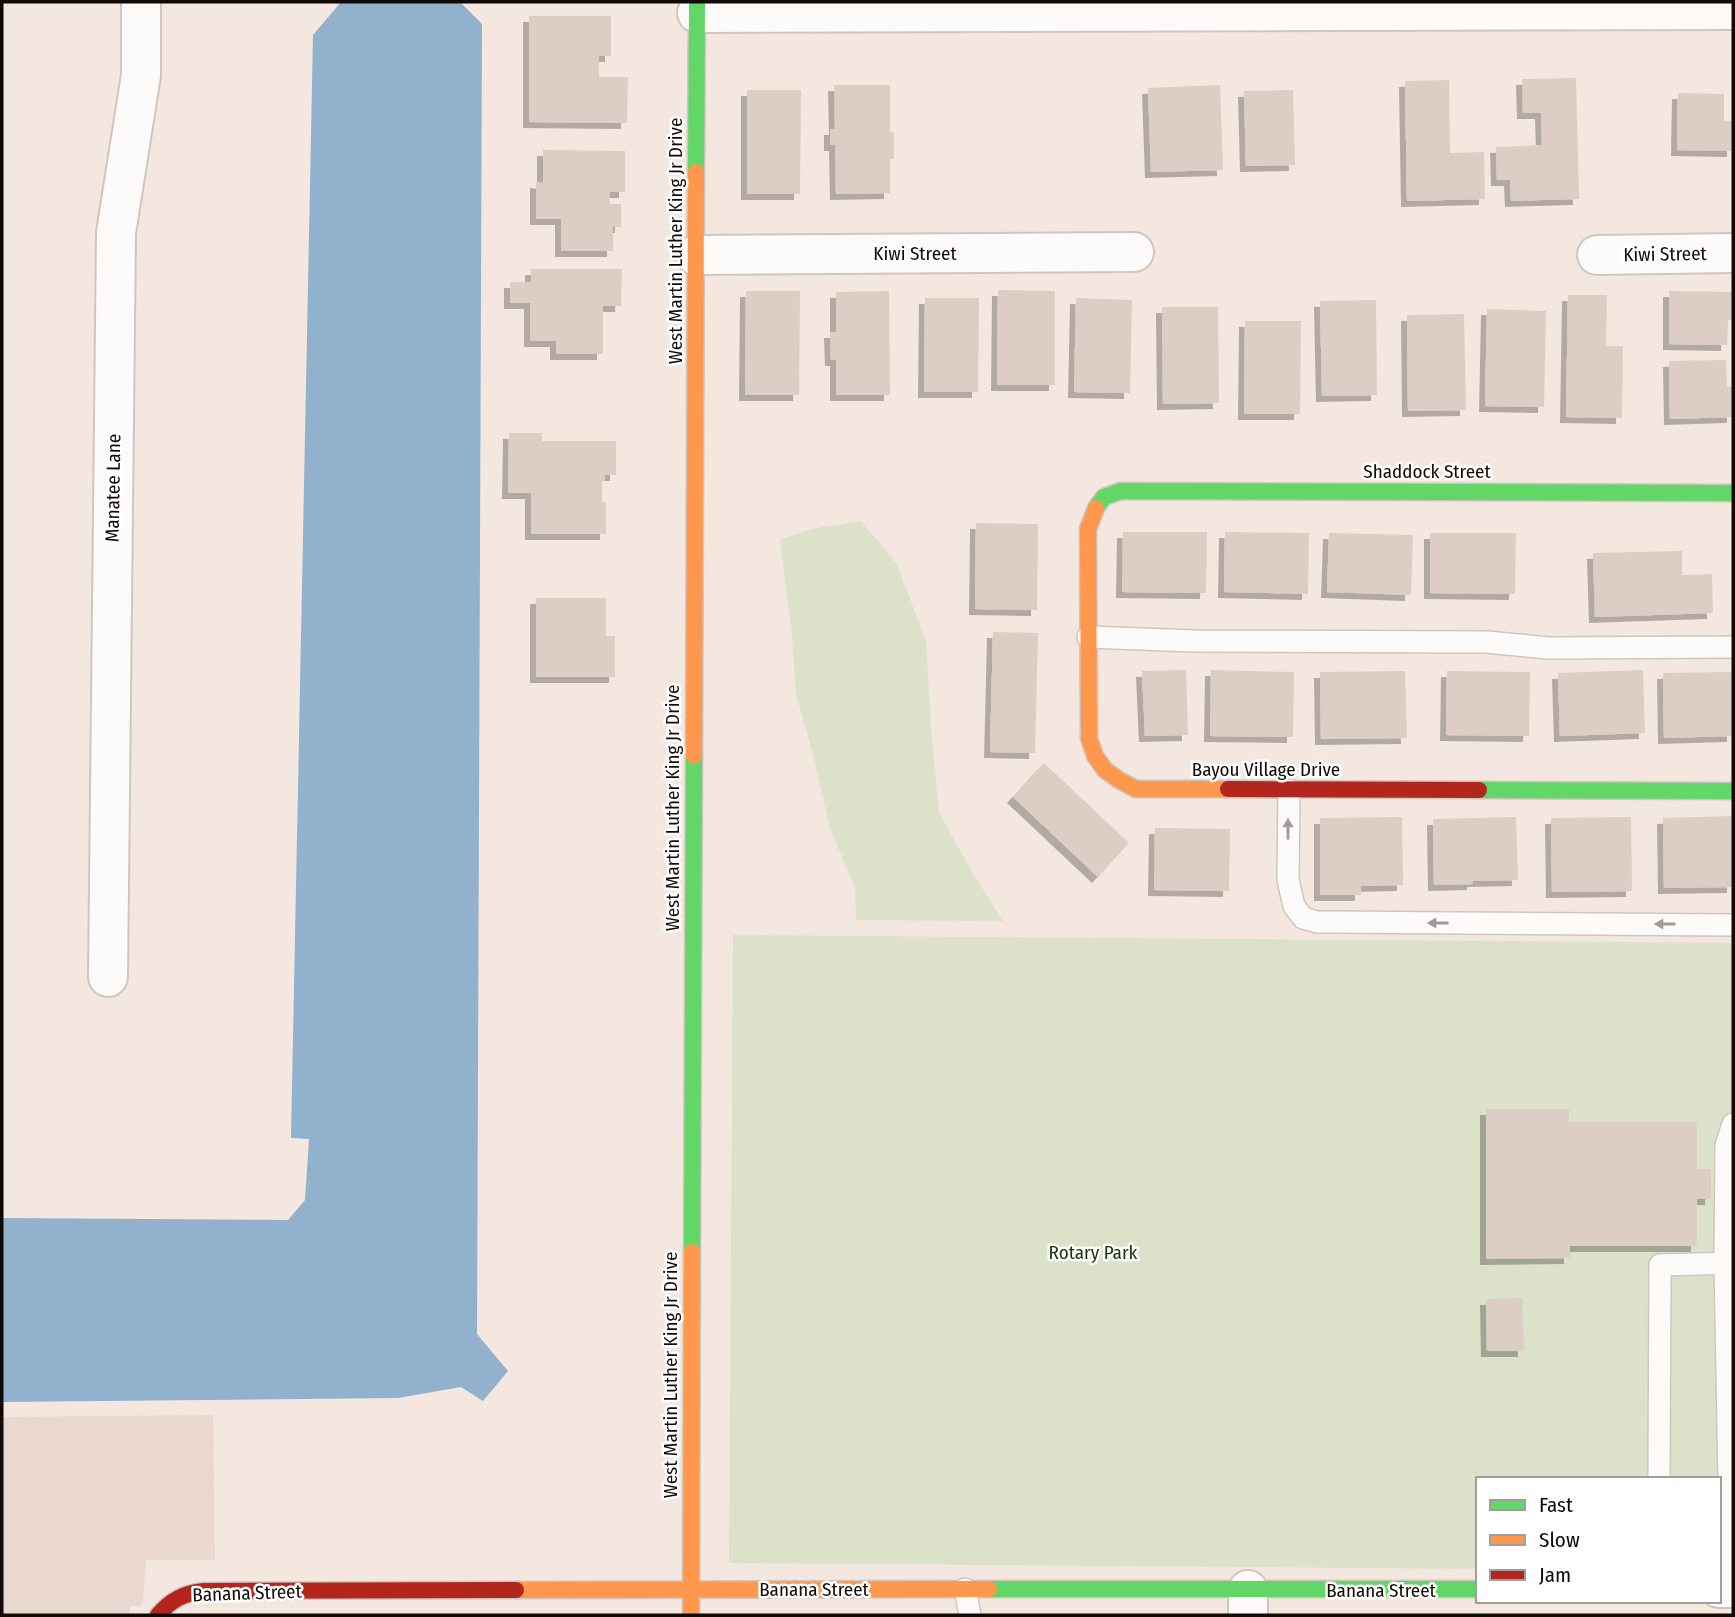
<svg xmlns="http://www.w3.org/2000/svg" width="1735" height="1617" viewBox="0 0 1735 1617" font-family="'Fira Sans Condensed',sans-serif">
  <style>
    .commercial { fill: #ead7cf }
    .green { fill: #dce1ca }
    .water { fill: #91b1cd }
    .building { fill: #dccec5; filter: url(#shadow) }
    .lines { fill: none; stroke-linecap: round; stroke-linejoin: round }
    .lane-casing { stroke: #d0c6c0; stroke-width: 24 }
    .street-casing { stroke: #d0c6c0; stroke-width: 42 }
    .fast-casing { stroke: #d0c6c0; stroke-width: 19 }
    .slow-casing { stroke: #d0c6c0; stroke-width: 19 }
    .jam-casing { stroke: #d0c6c0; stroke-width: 19 }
    .lane { stroke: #fdfbfa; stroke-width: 21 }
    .street { stroke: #fdfbfa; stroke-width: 38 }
    .fast { stroke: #63d668; stroke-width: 16 }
    .slow { stroke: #ff974d; stroke-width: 16 }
    .jam { stroke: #b3261e; stroke-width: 16 }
    .oneway { fill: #9f9b98 }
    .labels { text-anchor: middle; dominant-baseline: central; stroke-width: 5; stroke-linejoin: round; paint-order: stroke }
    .street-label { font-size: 19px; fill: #110a06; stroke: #fff }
    .park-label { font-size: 19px; fill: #20340b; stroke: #fff }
  </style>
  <defs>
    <filter id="shadow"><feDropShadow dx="-6" dy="6" stdDeviation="0" flood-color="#0004"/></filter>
  </defs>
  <rect width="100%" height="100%" fill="#f4e7df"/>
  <path class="commercial" d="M213 1415 215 1560H146L143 1602 140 1606H130V1615H2V1417Z"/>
  <path class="green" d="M861 521 896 563 926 640 931 728 939 812 972 872 1003 921 856 920 855 888 830 828 811 747 796 694 792 635 780 540 811 529Z
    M733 935 1733 943V1570H1719V1479H1478V1569L729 1563Z"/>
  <path class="water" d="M341 2H460L482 24 477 1334 508 1371 483 1401 461 1387 398 1398 2 1402V1218L288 1220 305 1200 309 1139 291 1138 313 35Z"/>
  <path class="building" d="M529 16H611V56H599V77H628L627 123 529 122Z
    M1576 78 1579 199 1511 201 1510 180H1497L1496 147 1542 145 1541 113H1523L1522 79Z
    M1449 80 1450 153 1484 152 1485 199 1407 201 1405 81Z
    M834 85H890V132H894V159H890V193L836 194 835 145H830V129H835Z
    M1220 85 1223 170 1151 172 1148 88Z
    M747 90H801L800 194H747Z
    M1293 90 1295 165 1246 166 1244 91Z
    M1678 93 1724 94V121H1733V151L1677 150Z
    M543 150 625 151V192H610V204H621V227H613V251H561V219H536V182L543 183Z
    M531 269H622L621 306H603V354H556V341H530V303H510V282H531Z
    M998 290 1055 291V385H997Z
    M746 291H800L799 395H745Z
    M889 291 890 395H836V360H831L830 332H836V292Z
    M1669 291 1733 292V320H1728L1727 345 1669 344Z
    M1568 295H1607L1606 346H1623L1622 418 1566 417Z
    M925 298H979L978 392H924Z
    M1076 298 1132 300 1130 393 1074 392Z
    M1376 300 1377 395 1322 396 1320 301Z
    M1162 307H1218L1219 403 1163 404Z
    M1487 309 1546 311 1544 407 1485 406Z
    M1464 314 1466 410 1408 411 1407 315Z
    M1245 321H1301L1300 414H1244Z
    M1726 360 1727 387H1733V417L1670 419 1669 361Z
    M509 433H542V441H616V475H605V481H602V502H606V534H531V493H508Z
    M976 523 1038 524 1037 610 975 609Z
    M1123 532H1207L1206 593 1122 592Z
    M1225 532 1309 533 1308 594 1224 592Z
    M1329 533 1413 535 1411 595 1327 592Z
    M1430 533H1516L1515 594 1430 593Z
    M1682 551V575L1712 574 1713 613 1595 617 1593 553Z
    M536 598H606V636H615V677H536Z
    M993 632 1038 633 1035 753 990 752Z
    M1186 670 1188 735 1145 736 1142 671Z
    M1211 670 1294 672 1293 737 1210 736Z
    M1643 670 1645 733 1560 736 1558 673Z
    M1405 671 1407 738 1321 739 1320 672Z
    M1447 671 1530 672 1529 736 1446 735Z
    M1733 672V736L1664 738 1663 673Z
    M1044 763 1129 843 1098 877 1013 797Z
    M1733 816V887L1664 888 1663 818Z
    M1402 817 1403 885 1361 886V895H1320V818Z
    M1516 817 1518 880 1473 881V884L1434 885 1433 819Z
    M1631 817 1632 891 1552 892 1551 818Z
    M1155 828 1230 829 1229 891 1154 890Z
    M1486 1109H1569V1122H1697V1169H1711V1199H1697V1246H1570V1258L1486 1259Z
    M1522 1298 1524 1351H1487L1486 1299Z"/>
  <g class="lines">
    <defs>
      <path id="lane" d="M1088 637 1194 641 1487 642 1548 648 1733 647
        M1289 790 1288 880 1294 906 1303 918 1317 922H1330L1733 925
        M1659 1479 1660 1265 1733 1263
        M1731 1588 1725 1263 1726 1146 1733 1124
        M965 1589 970 1615"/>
      <path id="street" d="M697 13 1733 10
        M695 255 1134 252
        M1597 255 1733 253
        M108 977 116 233 141 75V2
        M1719 1588H1733
        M1248 1615V1590"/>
      <path id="fast" d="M696 172 697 2
        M1096 508 1104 497 1121 491 1733 493
        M1479 790 1733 791
        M692 1252 694 756
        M989 1589H1478"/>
      <path id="slow" d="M1096 508 1088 529 1089 738 1095 756 1105 770 1119 780 1136 789H1228
        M694 756 696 172
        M516 1590 989 1589
        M691 1615 692 1252"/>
      <path id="jam" d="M1228 789 1479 790
        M158 1615C171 1600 184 1593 204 1591L516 1590"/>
    </defs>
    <use href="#lane" class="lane-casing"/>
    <use href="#street" class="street-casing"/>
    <use href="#fast" class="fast-casing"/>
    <use href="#slow" class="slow-casing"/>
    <use href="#jam" class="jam-casing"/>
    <use href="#lane" class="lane"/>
    <use href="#street" class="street"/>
    <use href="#fast" class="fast"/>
    <use href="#slow" class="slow"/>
    <use href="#jam" class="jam"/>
  </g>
  <defs><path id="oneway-solid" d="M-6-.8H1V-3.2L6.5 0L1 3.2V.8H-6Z" transform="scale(1.75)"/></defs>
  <g class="oneway">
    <use href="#oneway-solid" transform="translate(1288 829) rotate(-90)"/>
    <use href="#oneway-solid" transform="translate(1438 923) rotate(-180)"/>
    <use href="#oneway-solid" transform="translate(1665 924) rotate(-180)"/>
  </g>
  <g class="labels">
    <g class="street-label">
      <text transform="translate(675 241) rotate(-90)">West Martin Luther King Jr Drive</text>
      <text x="915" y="253">Kiwi Street</text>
      <text transform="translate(1665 254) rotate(-1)">Kiwi Street</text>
      <text x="1427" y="471">Shaddock Street</text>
      <text transform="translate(113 488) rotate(-89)">Manatee Lane</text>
      <text x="1266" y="769">Bayou Village Drive</text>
      <text transform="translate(672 808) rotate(-90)">West Martin Luther King Jr Drive</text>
      <text transform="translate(670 1375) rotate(-90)">West Martin Luther King Jr Drive</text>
      <text x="814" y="1589">Banana Street</text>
      <text x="1381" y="1590">Banana Street</text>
      <text transform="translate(247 1593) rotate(-2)">Banana Street</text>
    </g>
    <g class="park-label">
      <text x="1093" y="1252">Rotary Park</text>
    </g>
  </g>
  <rect width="1735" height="1617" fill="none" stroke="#110a06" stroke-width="7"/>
  <rect x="1476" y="1477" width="245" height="126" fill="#ffffff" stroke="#a09d9b" stroke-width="2"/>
  <rect x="1490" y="1500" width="35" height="10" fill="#63d668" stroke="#a09d9b" stroke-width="2"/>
  <text x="1539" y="1512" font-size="21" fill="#110a06">Fast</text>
  <rect x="1490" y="1535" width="35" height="10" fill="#ff974d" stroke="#a09d9b" stroke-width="2"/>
  <text x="1539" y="1547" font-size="21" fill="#110a06">Slow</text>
  <rect x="1490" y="1570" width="35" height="10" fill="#b3261e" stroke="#a09d9b" stroke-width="2"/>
  <text x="1539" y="1582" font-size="21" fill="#110a06">Jam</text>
</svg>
